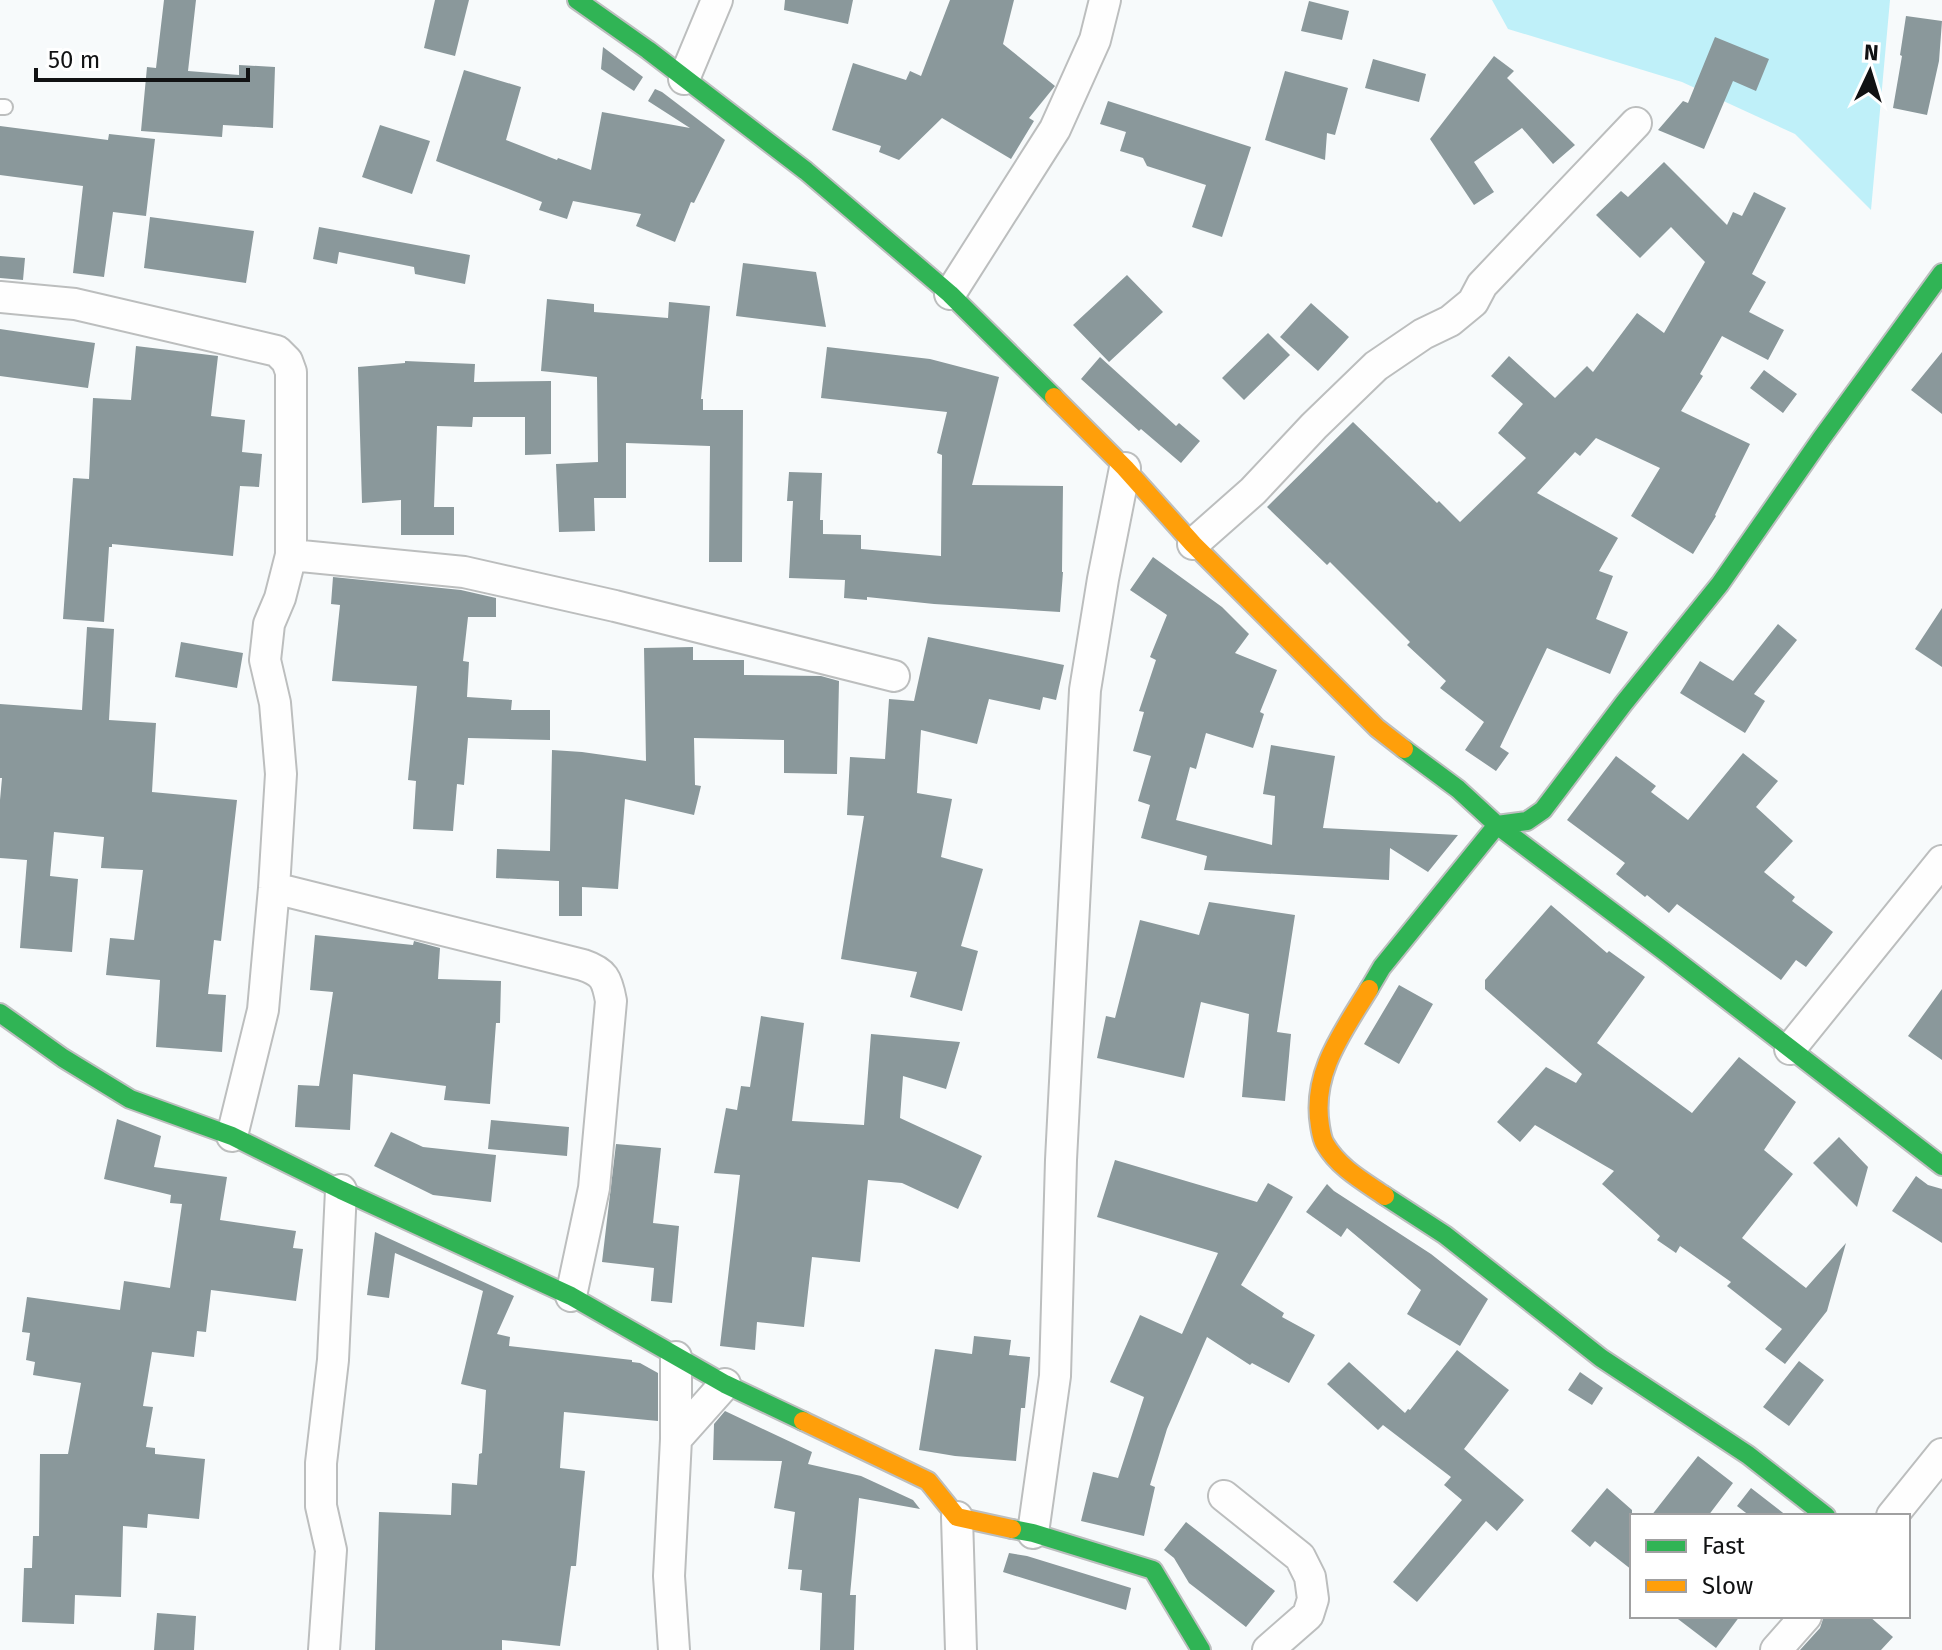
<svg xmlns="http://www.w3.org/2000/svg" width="1942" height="1650" viewBox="0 0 1942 1650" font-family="'Fira Sans',sans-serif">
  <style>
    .green { fill: #bff0f9 }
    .building { fill: #8a989b }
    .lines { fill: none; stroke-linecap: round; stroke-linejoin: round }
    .lane-casing { stroke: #bcbebe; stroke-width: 18 }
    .street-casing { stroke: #bcbebe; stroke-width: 34 }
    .fast-casing { stroke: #bcbebe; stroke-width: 22 }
    .slow-casing { stroke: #bcbebe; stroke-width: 22 }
    .lane { stroke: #fefefe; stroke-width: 14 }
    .street { stroke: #fefefe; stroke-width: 30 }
    .fast { stroke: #30b455; stroke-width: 18 }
    .slow { stroke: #ff9f0a; stroke-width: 18 }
  </style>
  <rect width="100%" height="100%" fill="#f7fafb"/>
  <path class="green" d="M1492 0H1890L1871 210 1795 134 1682 82 1508 29Z"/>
  <path class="building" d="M164 0H196L188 71 239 75V65L275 67 273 128 223 125 222 137 141 131 147 67 156 68Z
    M435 0H469L455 56 424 48Z
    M785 0H853L848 24 784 10Z
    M950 0H1014L1003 44 1055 86 1029 118 1034 121 1011 159 942 118 899 160 879 152 881 146 832 130 853 63 906 80 910 71 921 76Z
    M1309 1 1349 11 1342 40 1301 31Z
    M1906 16 1942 21 1939 61 1927 115 1893 108 1902 56 1900 55Z
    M1715 37 1769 59 1756 91 1733 81 1704 149 1658 130 1683 101 1688 103Z
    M603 47 643 77 634 91 601 69Z
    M1494 56 1514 71 1507 78 1575 145 1553 164 1522 128 1474 162 1494 192 1474 205 1430 139Z
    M1373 59 1426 74 1419 102 1365 88Z
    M464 70 521 87 506 140 557 160 558 158 591 170 602 112 690 128 648 101 655 89 662 92 725 140 694 203 691 202 675 242 636 226 641 214 573 201 567 219 539 210 542 202 436 161Z
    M1285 71 1348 88 1335 135 1327 133 1325 160 1265 140Z
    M1108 101 1251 147 1222 237 1192 227 1206 185 1147 166 1143 158 1120 151 1126 132 1100 124Z
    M380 125 430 141 412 194 362 177Z
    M0 126 108 140 109 134 155 139 146 216 113 212 104 277 73 273 83 186 0 175Z
    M1664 162 1727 225 1733 212 1742 216 1754 192 1786 208 1752 274 1766 282 1749 312 1784 330 1768 360 1722 336 1700 374 1703 376 1681 411 1750 444 1715 515 1716 516 1693 554 1631 516 1660 468 1596 438 1580 456 1575 452 1537 493 1618 538 1599 571 1613 576 1596 619 1628 632 1610 674 1547 648 1500 747 1509 753 1496 771 1465 750 1484 722 1440 688 1446 681 1407 645 1410 642 1330 562 1327 565 1267 507 1353 422 1437 503 1439 501 1460 522 1526 458 1498 433 1523 404 1491 376 1509 356 1555 398 1587 366 1593 372 1637 313 1664 333 1705 262 1671 227 1640 258 1596 215 1621 191 1628 197Z
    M150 217 254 231 246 283 144 268Z
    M319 227 470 255 465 284 415 274 414 267 339 252 337 264 313 259Z
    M0 256 25 258 23 280 0 278Z
    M743 263 816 272 826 327 736 316Z
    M1127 275 1163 312 1109 362 1073 325Z
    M547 299 594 304V312L668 318 669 302 710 306 701 399H703V410H743L742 562H709L710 446 626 443V498H594L595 531 559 532 556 464 598 462 597 377 541 371Z
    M1311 303 1349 337 1318 371 1280 337Z
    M0 329 95 343 88 388 0 376Z
    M1268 333 1290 355 1244 400 1222 378Z
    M136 346 218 356 211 416 245 420 242 452 262 454 259 487 240 486 233 556 112 544V547H109L104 622 63 619 73 478 89 479 93 398 131 400Z
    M827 347 930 359 999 377 972 485 1063 486 1062 572H1063L1060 612 934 604 867 597V600L844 598 845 580 789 578 793 501H787L789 472 822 473 820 520H823V534L861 535V549L941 556 942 455 937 453 947 412 821 398Z
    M1942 352V414L1911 390Z
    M1100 357 1176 426 1179 423 1200 441 1181 463 1141 429 1139 431 1081 379Z
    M405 361 475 364 474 382 551 381V454L525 455V417H473L472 427 437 426 434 507H454V535H401V500L362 503 358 367 405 363Z
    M1764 370 1797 394 1783 413 1750 388Z
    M1153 557 1222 607 1249 634 1235 653 1277 670 1260 712 1264 714 1253 748 1206 733 1196 769 1190 767 1176 820 1272 845 1275 796 1263 794 1271 745 1335 756 1323 828 1458 835 1428 872 1390 848 1389 880 1204 870 1207 856 1141 838 1150 805 1138 801 1151 756 1133 751 1144 712 1139 711 1156 660 1150 657 1167 615 1130 590Z
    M333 577 461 590 496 598V617H468L463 661 469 662 467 697 512 700 511 710H550V740L468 738 464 785 457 784 453 831 413 829 416 781 408 780 417 686 332 681 340 605 331 604Z
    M1942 608V667L1915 649Z
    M1778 624 1797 640 1754 694 1765 701 1745 733 1680 693 1700 661 1733 681Z
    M87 627 114 629 109 720 156 723 152 792 237 800 221 941 214 940 208 994 226 995 222 1052 156 1047 160 980 106 975 110 938 134 940 143 870 101 868 104 837 54 832 50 876 78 879 72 952 20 948 27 860 0 858V800L2 778H0V704L82 710Z
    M928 637 1064 665 1056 700 1043 697 1040 710 989 699 977 744 921 730 917 793 952 799 941 857 983 869 961 946 978 951 962 1011 910 997 917 972 841 959 864 816 847 815 850 757 885 759 889 699 914 701Z
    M181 642 243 653 237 688 175 677Z
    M693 647V660H744V675L821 676 839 681 837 774 784 773V740L694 738 695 785 701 786 694 815 625 799 618 889 582 887V916H559V881L496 878 497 849 550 851 552 750 582 752 646 761 644 648Z
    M1743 753 1778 781 1756 807 1793 841 1764 872 1795 897 1792 901 1833 932 1806 967 1796 960 1781 980 1677 904 1669 913 1647 895 1645 897 1616 874 1625 863 1567 820 1616 756 1656 786 1651 792 1688 820Z
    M1209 902 1295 915 1277 1032 1291 1034 1285 1101 1242 1097 1249 1014 1201 1002 1184 1078 1097 1058 1106 1016 1115 1018 1140 920 1199 935Z
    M1551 905 1607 953 1609 951 1645 977 1597 1043 1692 1113 1739 1057 1796 1102 1764 1150 1793 1174 1742 1238 1806 1288 1846 1243 1827 1311 1785 1364 1765 1349 1782 1329 1727 1286 1731 1282 1680 1246 1676 1253 1657 1240 1660 1236 1602 1184 1614 1171 1535 1125 1520 1142 1497 1122 1546 1067 1576 1083 1582 1074 1485 989V980Z
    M315 935 413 945 414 941 440 948 438 979 501 981 500 1023H496L490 1104 444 1100 446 1086 353 1074 350 1130 295 1127 298 1085 319 1086 333 992 310 990Z
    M1399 985 1433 1004 1399 1064 1364 1044Z
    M1942 989V1060L1908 1036Z
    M761 1016 804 1023 792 1121 864 1125 871 1034 960 1042 946 1089 903 1076 900 1118 982 1156 958 1209 902 1183 868 1180 860 1262 812 1257 804 1327 757 1322 755 1350 720 1346 740 1175 714 1173 726 1108 737 1110 741 1086 750 1087Z
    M117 1119 161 1136 154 1167 227 1177 220 1220 296 1231 293 1248 303 1249 296 1301 211 1290 206 1332 197 1331 194 1357 152 1352 143 1406 153 1407 146 1447 155 1448V1454L205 1459 199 1519 148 1514 147 1528 123 1526 121 1597 75 1595 74 1624 22 1622 24 1568H32L33 1536H39L40 1454H68L81 1383 33 1375 35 1362 26 1360 30 1333 22 1332 27 1297 120 1310 124 1281 170 1288 182 1204 170 1203 171 1195 104 1179Z
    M491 1120 569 1127 567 1156 488 1149Z
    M391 1132 423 1147 496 1155 491 1202 433 1195 374 1166Z
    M1839 1137 1868 1167 1857 1207 1813 1163Z
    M616 1144 661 1148 653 1223 679 1226 672 1303 651 1301 654 1268 602 1262Z
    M1115 1160 1257 1202 1268 1183 1293 1197 1241 1285 1284 1313 1282 1317 1315 1335 1289 1383 1252 1363 1250 1365 1207 1337 1167 1429 1150 1485 1155 1487 1144 1536 1081 1521 1093 1472 1118 1478 1144 1397 1110 1382 1140 1315 1182 1334 1218 1253 1097 1217Z
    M1916 1176 1928 1185 1942 1189V1243L1892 1211Z
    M1327 1184 1334 1191 1431 1254 1488 1299 1460 1346 1407 1314 1421 1290 1347 1228 1341 1237 1306 1212Z
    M375 1232 514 1296 497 1334 510 1337 509 1346 632 1360V1362L640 1363 658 1373V1421L564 1412 560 1468 585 1471 576 1566H571L560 1646 502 1640V1650H375L379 1512 451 1515 452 1483 477 1485 479 1454 482 1453 486 1390 461 1384 483 1291 395 1253 389 1298 367 1295Z
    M974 1336 1011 1340 1009 1355 1030 1357 1025 1408H1021L1016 1461 955 1456 919 1450 935 1349 972 1354Z
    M1457 1350 1509 1390 1464 1449 1524 1500 1497 1531 1486 1521 1417 1602 1393 1582 1462 1500 1444 1485 1451 1477 1383 1425 1378 1430 1327 1384 1349 1362 1405 1413 1408 1409 1410 1410Z
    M1799 1361 1824 1380 1789 1426 1763 1407Z
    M1580 1372 1603 1388 1592 1405 1568 1390Z
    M725 1411 812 1452 808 1464 861 1476 913 1500 920 1509 859 1498 850 1595H856L854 1650H820L822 1593 800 1590 802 1570 788 1569 795 1512 774 1508 782 1461 713 1460 714 1424Z
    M1698 1456 1733 1483 1708 1516H1651Z
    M1607 1488 1632 1510V1570L1595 1541 1590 1547 1571 1531Z
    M1751 1488 1787 1516H1750L1737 1506Z
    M1186 1522 1275 1591 1246 1627 1189 1583 1174 1558 1164 1550Z
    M1009 1553 1027 1556 1131 1588 1126 1610 1003 1572Z
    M157 1613 196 1616 194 1650H154Z
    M1674 1616H1740L1716 1648Z
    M1824 1616H1869L1893 1637 1881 1650H1800L1820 1628Z"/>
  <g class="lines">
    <defs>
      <path id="lane" d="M0 107H5"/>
      <path id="street" d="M684 79 717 0
        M950 294 1055 129 1095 40 1105 0
        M0 297 75 304 277 351 287 361 291 372V555L280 598 269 624 265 660 275 703 281 774 274 888 263 1010 232 1136
        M1193 544 1253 491 1314 426 1376 366 1423 334 1450 321 1473 302 1482 285 1636 123
        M291 555 464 572 615 606 894 676
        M274 888 583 965C604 972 607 979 611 1001L594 1188 571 1296
        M1790 1049 1942 861
        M676 1439 725 1384
        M1224 1496 1300 1557 1310 1577 1313 1599 1308 1615 1268 1650
        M1892 1516 1942 1454
        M957 1517 961 1650
        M1033 1533 1055 1376 1061 1160 1085 690 1103 579 1125 468
        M324 1650 331 1550 321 1506V1463L333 1360 341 1190
        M674 1650 669 1576 676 1439V1357
        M1776 1650 1806 1616"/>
      <path id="fast" d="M577 0 648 50 806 171 950 294 1054 397
        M1404 749 1458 789 1497 825 1664 951 1942 1166
        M1369 989 1382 967 1497 825 1527 821 1543 810 1624 703 1720 584 1821 439 1942 273
        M0 1013 63 1058 130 1099 232 1136 341 1190 571 1296 725 1384 803 1421
        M1385 1196 1445 1235 1601 1358 1748 1455 1826 1516
        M1012 1529 1033 1533 1153 1570 1201 1650"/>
      <path id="slow" d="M1054 397 1125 468 1193 544 1377 728 1404 749
        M1369 989C1343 1032 1311 1073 1320 1126 1321 1132 1322 1139 1325 1144 1339 1168 1363 1181 1385 1196
        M803 1421 928 1481 957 1517 1012 1529"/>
    </defs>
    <use href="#lane" class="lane-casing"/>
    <use href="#street" class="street-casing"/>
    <use href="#fast" class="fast-casing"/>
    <use href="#slow" class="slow-casing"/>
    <use href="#lane" class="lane"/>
    <use href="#street" class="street"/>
    <use href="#fast" class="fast"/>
    <use href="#slow" class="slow"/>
  </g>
  <rect x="1630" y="1514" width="280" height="104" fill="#ffffff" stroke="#a0a0a1" stroke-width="2"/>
  <rect x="1646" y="1540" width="40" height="12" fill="#30b455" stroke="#a0a0a1" stroke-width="2"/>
  <text x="1702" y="1554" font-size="24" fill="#111213">Fast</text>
  <rect x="1646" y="1580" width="40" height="12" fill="#ff9f0a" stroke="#a0a0a1" stroke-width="2"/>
  <text x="1702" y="1594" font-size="24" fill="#111213">Slow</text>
  <g transform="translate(1870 72) rotate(4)" stroke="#ffffff" stroke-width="6" paint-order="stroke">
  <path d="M0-6L14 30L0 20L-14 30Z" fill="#111213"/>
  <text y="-12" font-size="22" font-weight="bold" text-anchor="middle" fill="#111213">N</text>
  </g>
  <path d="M36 68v12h212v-12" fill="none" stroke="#111213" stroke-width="4"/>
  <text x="48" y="68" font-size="24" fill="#111213" stroke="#ffffff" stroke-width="6" paint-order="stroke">50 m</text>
</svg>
